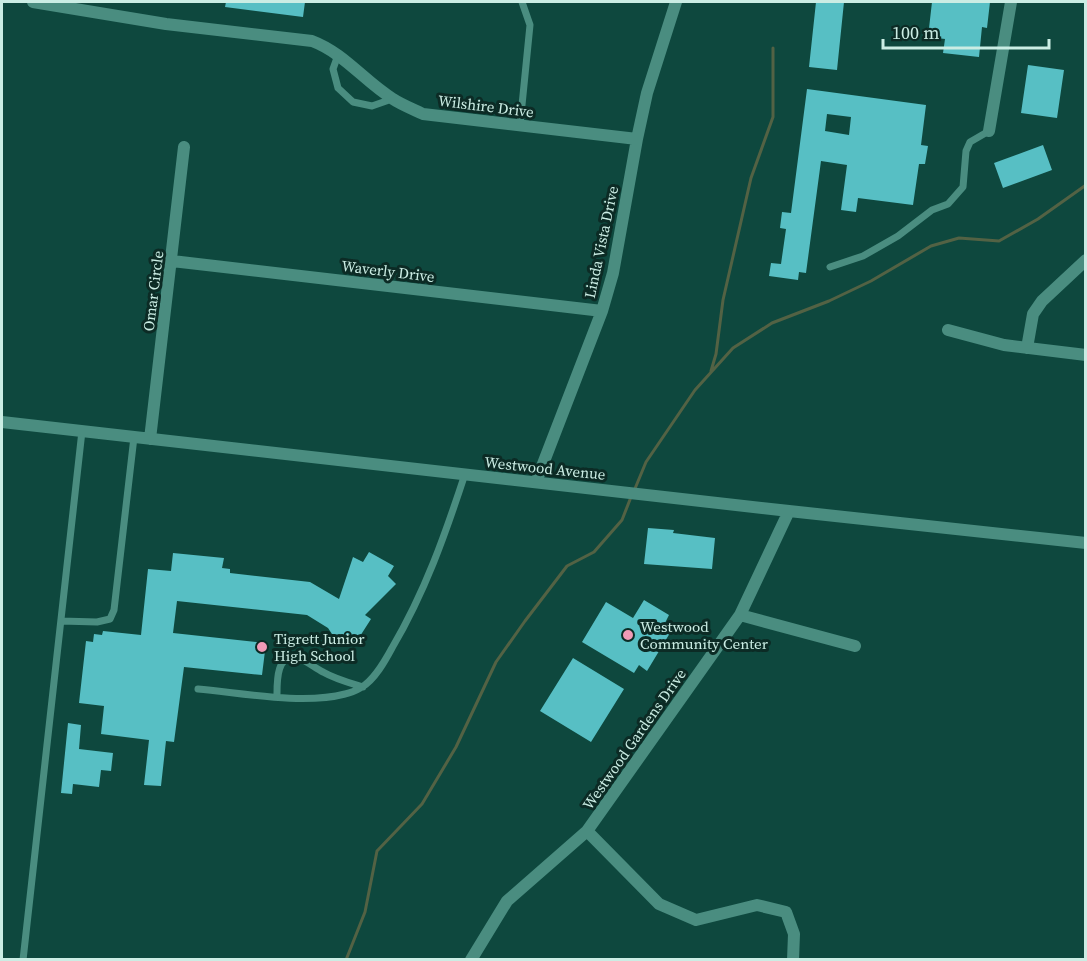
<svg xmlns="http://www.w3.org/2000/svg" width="1087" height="961" viewBox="0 0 1087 961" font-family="'Source Serif 4',serif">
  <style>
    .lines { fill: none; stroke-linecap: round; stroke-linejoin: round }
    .stream { stroke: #536244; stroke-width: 3 }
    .building { fill: #57bfc4; fill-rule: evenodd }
    .lane { stroke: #4a8d80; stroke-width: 7 }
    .street { stroke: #4a8d80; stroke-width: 12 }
    .poi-dot { fill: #f09ab6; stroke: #0c2b25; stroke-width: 2 }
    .labels { text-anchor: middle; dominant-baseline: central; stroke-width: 6; stroke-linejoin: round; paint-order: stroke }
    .street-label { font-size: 15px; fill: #cbede4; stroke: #0c2b25 }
    .poi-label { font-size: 15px; fill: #cbede4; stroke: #0c2b25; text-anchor: start }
  </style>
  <rect width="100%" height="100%" fill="#0e483e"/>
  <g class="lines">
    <path class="stream" d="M711 371 716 354 723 300 751 178 773 117V48
      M634 491 646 462 695 390 733 348 772 323 829 301 871 281 931 246 959 238 999 241 1038 219 1086 185
      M346 960 365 912 377 851 422 804 456 747 496 662 525 621 567 566 594 552 622 520 631 497"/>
  </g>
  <path class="building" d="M226 2H305L303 17 225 7Z
    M816 2H844L837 70 809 67Z
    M932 2H990L987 28 982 27 979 57 943 53 945 39 928 37Z
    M1028 65 1064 70 1057 118 1021 113Z
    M807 89 926 105 921 145 928 146 925 164H919L913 205 858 198 856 212 841 210 847 165 821 161 806 273 799 272 798 280 769 276 771 263 781 264 786 229 780 228 782 212 791 213ZM827 114 851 117 849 135 825 131Z
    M1043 145 1052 170 1003 188 994 163Z
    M648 528 674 530 673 533 715 538 712 569 644 564Z
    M369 552 394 566 388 576 396 584 365 615 371 619 355 644 347 639H338L334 637 328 628 307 615 177 601 173 633 266 643 262 675 184 667 174 742 166 741 161 786 144 785 149 740 101 734 104 706 79 703 86 641 93 642 94 634 102 635 103 631 141 635 148 569 171 571 173 553 224 558 222 568 230 569V573L310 582 339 599 353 557 363 562Z
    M644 600 669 615 665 623 673 628 647 671 639 665 634 673 582 642 606 602 633 618Z
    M573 658 624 689 591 742 540 711Z
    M68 723 81 725 79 749 113 753 111 771 101 770 99 787 73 784 72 794 61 793Z"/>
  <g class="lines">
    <path class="lane" d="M338 55 333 69 338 88 353 102 372 106 392 99
      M520 125 530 25 522 2
      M830 267 863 256 898 236 932 210 948 204 963 187 966 151 970 142 989 131
      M61 621 97 622 110 619 114 610 134 437
      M198 689C242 693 303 705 345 694 350 693 357 690 362 687 375 679 385 661 392 648 425 592 445 535 465 474
      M277 696C277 683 276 652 298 658 307 661 315 668 323 672 335 679 350 683 363 687
      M23 960 82 431"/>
    <path class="street" d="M33 2 166 24 312 41C344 53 364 81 393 99 402 105 413 109 423 114L637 139
      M989 131 1011 2
      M172 261 602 311
      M948 330 1004 345 1086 355
      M1027 348 1033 314 1042 301 1086 260
      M2 422 789 511 1086 543
      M150 439 184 147
      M536 482 602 311 613 273 637 139 647 93 676 2
      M740 615 855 646
      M587 831 659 904 696 920 757 905 786 912 794 934 793 960
      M471 960 507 901 587 831 740 615 789 511"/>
  </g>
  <g class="poi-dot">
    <circle cx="628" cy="635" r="6"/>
    <circle cx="262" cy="647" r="6"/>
  </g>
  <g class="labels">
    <g class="street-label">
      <text transform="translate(486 106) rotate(7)">Wilshire Drive</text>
      <text transform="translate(601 242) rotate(-78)">Linda Vista Drive</text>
      <text transform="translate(388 271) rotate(7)">Waverly Drive</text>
      <text transform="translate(153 291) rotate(-83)">Omar Circle</text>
      <text transform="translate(545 468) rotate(6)">Westwood Avenue</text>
      <text transform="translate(634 739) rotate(-55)">Westwood Gardens Drive</text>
    </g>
    <g class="poi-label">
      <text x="640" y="626">Westwood<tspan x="640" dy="17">Community Center</tspan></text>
      <text x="274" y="638">Tigrett Junior<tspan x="274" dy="17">High School</tspan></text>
    </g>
  </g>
  <rect width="1087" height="961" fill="none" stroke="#cbede4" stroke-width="6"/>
  <path d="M883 39v9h166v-9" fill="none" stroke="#cbede4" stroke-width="3"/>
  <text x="892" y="39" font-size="18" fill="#cbede4" stroke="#0c2b25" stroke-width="4.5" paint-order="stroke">100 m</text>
</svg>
